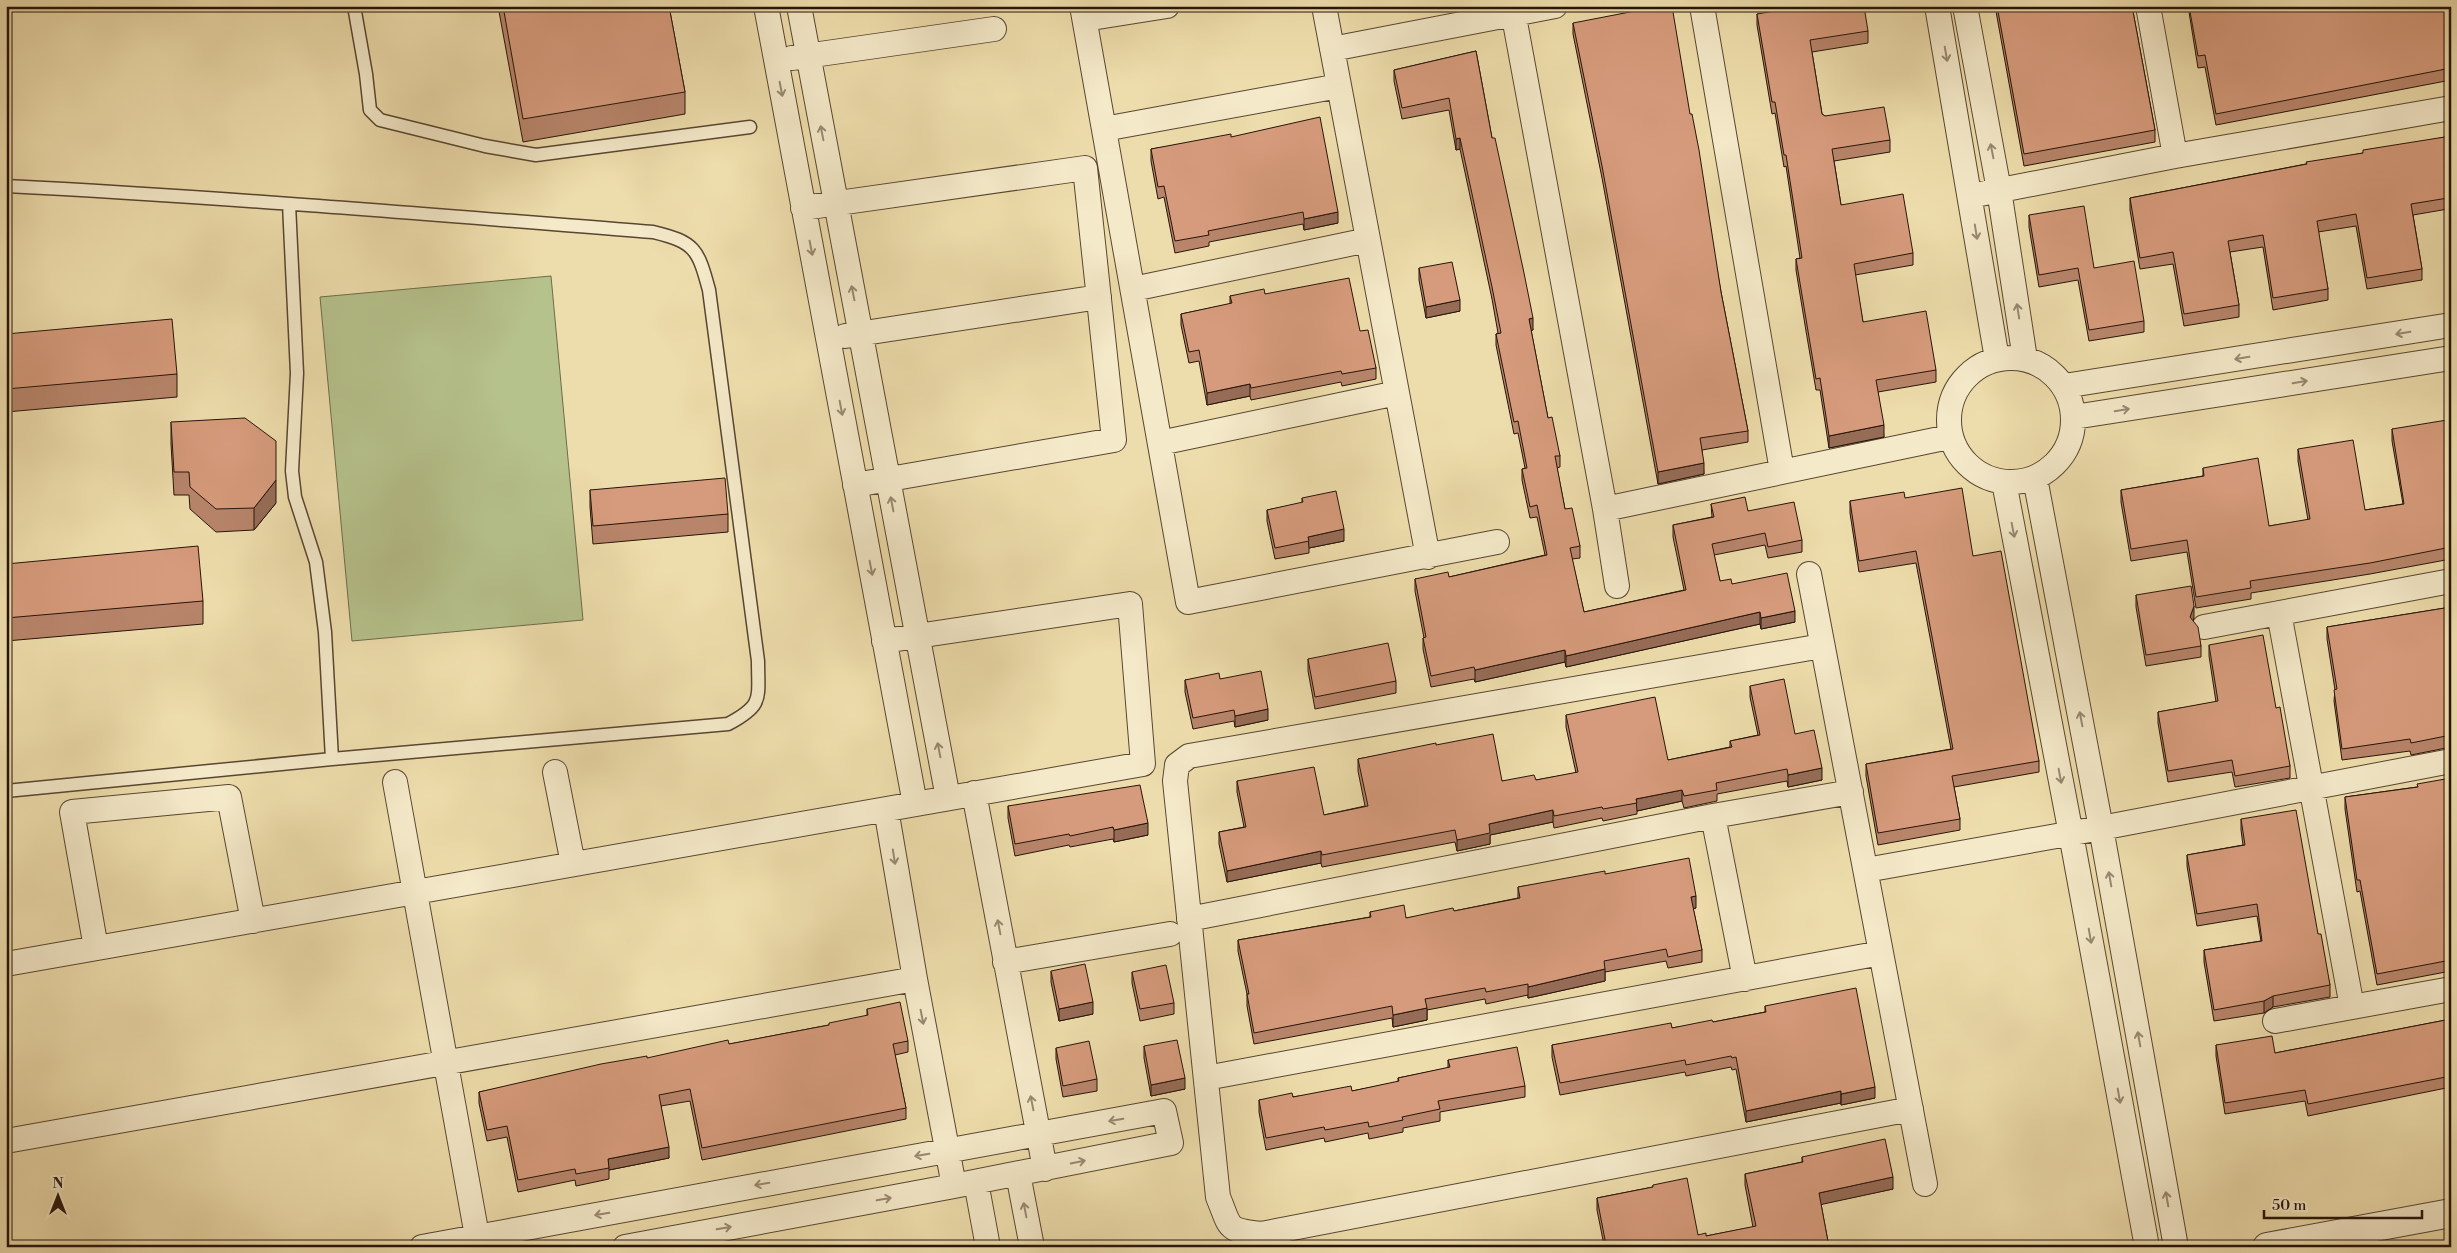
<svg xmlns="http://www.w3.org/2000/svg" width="2457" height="1253" viewBox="0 0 2457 1253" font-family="'Libre Bodoni',serif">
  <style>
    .green { fill: #b6c28c; stroke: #6e6b4a }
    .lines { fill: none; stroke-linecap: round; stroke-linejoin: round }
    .service-casing { stroke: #584631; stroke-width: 15 }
    .minor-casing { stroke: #584631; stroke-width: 26 }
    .tertiary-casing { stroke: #584631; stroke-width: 30 }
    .service { stroke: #f4e9c9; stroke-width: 12 }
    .minor { stroke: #f4e9c9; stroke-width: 24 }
    .tertiary { stroke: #f4e9c9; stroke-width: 28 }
    .wall { fill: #b8856b; stroke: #261408 }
    .shaded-wall { fill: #966c57; stroke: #261408 }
    .building { fill: #d69b7c; stroke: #261408 }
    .oneway { stroke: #978972 }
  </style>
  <rect width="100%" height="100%" fill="#eeddac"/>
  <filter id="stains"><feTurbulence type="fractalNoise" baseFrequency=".004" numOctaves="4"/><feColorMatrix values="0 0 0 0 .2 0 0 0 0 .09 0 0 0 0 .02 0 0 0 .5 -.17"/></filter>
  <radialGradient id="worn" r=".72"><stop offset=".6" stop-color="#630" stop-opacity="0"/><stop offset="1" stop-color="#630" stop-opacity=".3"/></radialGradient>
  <path class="green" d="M551 276 583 620 352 641 320 297Z"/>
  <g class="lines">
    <defs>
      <path id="service" d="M354 6 366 74 370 110 380 120 485 146 536 155 750 127
        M6 186C222 197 437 215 653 232 695 242 698 249 709 290L758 661C758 699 764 705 728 724L332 759 6 791
        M289 204 297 373 292 471 295 497 316 562 325 632 332 759
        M2360 1229 2365 1247"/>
      <path id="minor" d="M766 6 915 804
        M799 6 948 798
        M1082 6 1188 602 1497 542
        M1324 6 1428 557
        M1512 6 1605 509 1617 586
        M1702 6 1782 471
        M1937 6 1997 359
        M1965 6 1999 190 2025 359
        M2148 6 2175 156
        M1085 19 1167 6
        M1332 49 1555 6
        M792 58 994 29
        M1104 129 1339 86
        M1970 196 2175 156 2451 108
        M803 208 1085 168 1114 440 855 485
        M1133 289 1368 240
        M845 336 1099 297
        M1949 420a62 62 0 1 1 124 0a62 62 0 1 1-124 0Z
        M2064 386 2451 325
        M2074 417 2451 358
        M1160 443 1397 393
        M2035 478 2101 828 2176 1247
        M2004 482 2071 834 2147 1247
        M1605 509 1949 437
        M1809 574 1925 1184
        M2279 613 2352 1007
        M2204 627 2451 581
        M1822 646 1189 756 1177 765 1175 781 1218 1197C1231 1228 1225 1230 1261 1234L1911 1109
        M555 772 573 864
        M395 782 479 1247
        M974 793 1045 1169
        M886 809 915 979 954 1186
        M1713 816 1745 979
        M1866 870 2101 828 2451 761
        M1189 919 1713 816 1851 792
        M96 948 72 812 229 797 253 921
        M1005 962 1170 934
        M6 964 1143 764 1130 604 884 641
        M2275 1021 2451 989
        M1206 1078 1881 953
        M6 1141 915 979
        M1018 1174 1032 1247
        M976 1182 988 1247
        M422 1247 1164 1111 1171 1143 954 1186 625 1247"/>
      <path id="tertiary" d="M2267 1247 2451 1213"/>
    </defs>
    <use href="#service" class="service-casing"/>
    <use href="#minor" class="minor-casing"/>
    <use href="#tertiary" class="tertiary-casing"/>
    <use href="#service" class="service"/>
    <use href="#minor" class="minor"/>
    <use href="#tertiary" class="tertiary"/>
  </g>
  <path class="wall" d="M498 6H669L685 92V114L523 142Z
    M1995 6H2132L2155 130V142L2024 166Z
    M2188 6H2451V80L2216 125 2205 67 2198 68Z
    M1757 14 1868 31V43L1812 52 1822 114 1825 116 1890 140V152L1834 161 1841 205 1913 253V265L1855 275 1863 322 1936 370V382L1878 392 1884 437 1829 448 1820 390H1816L1806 331 1796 270V259L1800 258 1786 166 1784 167 1775 113 1772 114 1757 25Z
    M1573 23 1690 114 1721 292 1748 431V442L1702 450 1704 474 1658 484 1602 178 1573 34Z
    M1476 51 1492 138 1533 330H1531L1548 418 1560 456V467L1557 468 1565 509 1580 546V558L1572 559 1584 612 1684 590 1673 537V525L1712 517 1711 504 1748 511 1802 540V552L1768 558 1765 545 1714 555 1720 581 1732 584 1795 622 1761 629 1760 624 1566 667 1565 662 1475 682 1474 679 1431 687 1423 649V638H1424L1415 591V579L1449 577 1545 555 1537 517 1530 518 1522 480V469L1525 468 1518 433 1514 434 1496 345V334L1498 333 1492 299 1460 149 1456 150 1449 110 1402 119 1394 81V70Z
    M2451 136V228L2448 209 2413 215 2422 269V280L2367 289 2356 226 2318 232 2328 289V300L2273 310 2263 247 2230 252 2239 305V317L2184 326 2173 264 2140 269 2130 210V198Z
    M1231 137 1338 223 1304 230 1303 224 1209 242V246L1175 253 1164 197 1158 199 1151 161V149Z
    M2029 215 2094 268 2144 321V332L2089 341 2078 280 2039 287 2029 227Z
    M1419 268 1460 311 1426 318 1419 280Z
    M1265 294 1360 331 1376 368V379L1342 386 1341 382 1251 400 1250 396 1207 405 1199 361 1189 363 1181 325V314L1230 304V296Z
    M6 334 177 374V397L6 412Z
    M171 422 276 503 254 530 216 532 190 509 189 495H174L171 444Z
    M2392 429 2451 443V559L2370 574 2251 593V599L2196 608 2187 552 2131 561 2121 502V490L2203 476V468L2269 526 2308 520 2298 461V449L2365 510 2403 504 2392 441Z
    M590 490 728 514V532L593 544 590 507Z
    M1302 498 1344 541 1309 548V553L1275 559 1267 521V510L1302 503Z
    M1905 498 1973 556 2039 761V772L1954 787 1960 819V830L1878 845 1866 776V764L1951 749 1916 563 1859 572 1850 513V501Z
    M6 564 203 601V624L6 641Z
    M2136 595 2194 618 2193 621 2201 646V657L2146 666 2136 607Z
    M2451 607V747L2411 755 2410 751 2342 760 2334 701 2335 690 2327 639V627Z
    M2209 645 2276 708 2290 766V778L2235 787 2232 772 2168 782 2158 723V712L2216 702 2209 656Z
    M1308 659 1396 681V693L1315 709 1308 671Z
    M1220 679 1268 720 1235 727 1234 721 1193 729 1185 692V680Z
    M1750 686 1795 734 1822 780 1788 787 1787 781 1717 794V801L1684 808 1682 801 1637 811V814L1603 821 1602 818 1554 828 1553 822 1490 835V844L1457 851 1455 842 1322 867 1321 863 1227 882 1219 844V832L1244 827 1237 792V781L1324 815 1365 806 1358 771V759L1436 745 1502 781 1536 780 1576 773 1566 727V715L1668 760 1730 747V741L1758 735 1750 697Z
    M2451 778V971L2377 985 2360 891 2357 892 2345 809V797L2417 787Z
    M1008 806 1148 835 1114 842 1113 839 1070 847 1069 845 1015 856 1008 818Z
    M2241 819 2318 934 2330 985V997L2273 1007 2264 1013 2214 1021 2204 962V950L2261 941 2257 916 2197 926 2187 866V855L2243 845 2241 830Z
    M1605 874 1696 908H1693L1702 950V962L1668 968 1666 961 1605 972V981L1528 998V995L1486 1004 1485 999 1427 1010V1020L1393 1027 1392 1018 1254 1044 1247 1006V994L1238 951V940L1370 917V912L1406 918 1454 911 1518 898V887Z
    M1051 971 1093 1014 1059 1021 1051 982Z
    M1132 972 1174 1003V1014L1140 1021 1132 983Z
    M1765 1006 1875 1098 1841 1105V1103L1746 1122 1736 1069 1732 1070 1731 1067 1686 1076 1685 1072 1560 1095 1552 1057V1045L1713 1022 1765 1012Z
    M867 1009 908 1041V1052L895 1055 906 1108V1119L702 1160 690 1101 661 1106 669 1158 609 1170V1179L576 1186 575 1180 518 1192 507 1137 487 1141 479 1103V1092L829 1025 867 1016Z
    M2451 1019V1087L2308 1116 2305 1101 2225 1114 2216 1056V1045L2275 1053Z
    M1144 1046 1185 1089 1151 1096 1144 1058Z
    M1056 1048 1097 1079V1091L1063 1097 1056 1059Z
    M1448 1060 1525 1086V1097L1440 1112V1121L1403 1128V1132L1369 1139 1368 1133 1325 1142 1324 1138 1266 1150 1259 1112V1100L1352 1091 1398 1082V1078L1448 1068Z
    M1802 1157 1893 1189 1821 1204 1829 1247 1604 1245 1597 1210V1198L1653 1187V1185L1698 1235 1706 1236 1753 1227 1745 1185V1174L1802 1162Z"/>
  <path class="shaded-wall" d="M1460 138V149L1456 150V139Z
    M1338 212V223L1304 230V219Z
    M1460 300V311L1426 318V307Z
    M1533 318V330L1529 331V319Z
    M1250 384V396L1207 405V393Z
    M1884 425V437L1829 448V436Z
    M1704 463V474L1658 484V472Z
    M276 480V503L254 530V508Z
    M1344 529V541L1309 548 1308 537Z
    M2194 606V618L2190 629V617Z
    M1795 611V622L1761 629V618Z
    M1760 612V624L1566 667V656Z
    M1565 650V662L1475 682V670Z
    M1268 709V720L1235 727V716Z
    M1822 768V780L1788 787V775Z
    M1682 790V801L1637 811 1636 799Z
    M1553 810V822L1490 835V844L1457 851V840L1489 824Z
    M1148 823V835L1114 842V830Z
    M1321 851V863L1227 882V871Z
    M1696 896V908L1691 909V897Z
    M1605 969V981L1528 998V987Z
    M2273 996V1007L2264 1013V1001Z
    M1093 1002V1014L1059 1021V1009Z
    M1427 1008V1020L1393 1027V1015Z
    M1185 1078V1089L1151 1096V1085Z
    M1875 1087V1098L1841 1105V1094Z
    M1841 1091V1103L1746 1122V1111Z
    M669 1147V1158L609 1170 608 1159Z
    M1893 1177V1189L1819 1205V1193Z"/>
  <path class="building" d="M503 6H669L685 92 523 119Z
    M1661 6H1672L1690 114H1692L1699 150 1721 292 1748 431 1700 438 1704 463 1658 472 1602 166 1573 23Z
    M1805 6H1864L1868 31 1810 40 1822 114 1825 116 1884 107 1890 140 1832 149 1841 205 1903 194 1913 253 1854 264 1863 322 1926 311 1936 370 1876 380 1884 425 1829 436 1820 378 1816 379 1796 259 1802 258 1786 155H1784L1775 102H1772L1757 14Z
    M1997 6H2132L2155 130 2024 154Z
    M2189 6H2451V68L2216 114 2205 55 2198 56Z
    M1476 51 1492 138H1495L1524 273 1533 318 1529 319 1548 418 1552 417 1560 456H1555L1565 509 1572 508 1580 546 1570 548 1584 612 1686 590 1673 525 1714 517 1711 504 1745 497 1748 511 1794 502 1802 540 1768 547 1765 533 1712 544 1720 581 1731 579 1732 584 1787 573 1795 611 1761 618 1760 612 1566 656 1565 650 1475 670 1474 667 1431 676 1423 638 1426 637 1415 579 1448 572 1449 577 1547 555 1537 505 1530 507 1522 469 1527 468 1518 421 1514 422 1496 334 1501 333 1492 287 1460 138 1456 139 1449 98 1402 108 1394 70Z
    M1320 117 1338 212 1304 219 1303 212 1208 231 1209 235 1175 241 1164 186 1158 187 1151 149 1231 134V137Z
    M2451 136V217L2448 198 2411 204 2422 269 2367 278 2356 214 2317 221 2328 289 2273 298 2263 235 2228 241 2239 305 2184 314 2173 252 2140 258 2130 198 2307 164 2306 162 2363 153V150Z
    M2084 206 2094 268 2134 261 2144 321 2089 330 2078 268 2039 275 2029 215Z
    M1452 262 1460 300 1426 307 1419 268Z
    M1349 278 1360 331 1368 330 1376 368 1342 374 1341 371 1251 388 1250 384 1207 393 1199 350 1189 352 1181 314 1232 303 1230 296 1264 289 1265 294Z
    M172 319 177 374 6 389V334Z
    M245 418 276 441V480L254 508 216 509 190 487 189 472H174L171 422Z
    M2447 420 2451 443V547L2370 563 2250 581 2251 588 2196 597 2187 540 2131 549 2121 490 2204 476 2203 468 2258 458 2269 526 2310 519 2298 449 2353 440 2365 510 2404 504 2392 429Z
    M725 478 728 514 593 526 590 490Z
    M1962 488 1973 556 2001 551 2039 761 1952 776 1960 819 1878 833 1866 764 1953 749 1916 551 1859 561 1850 501 1904 492 1905 498Z
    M1336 491 1344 529 1308 537 1309 541 1275 548 1267 510 1303 502 1302 498Z
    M198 546 203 601 6 618V564Z
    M2191 586 2194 606 2190 617 2198 627 2201 646 2146 655 2136 595Z
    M2451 607V735L2411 743 2410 739 2342 749 2334 690 2337 689 2327 627Z
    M2263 635 2276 708 2280 707 2290 766 2235 776 2232 760 2168 771 2158 712 2218 701 2209 645Z
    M1388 643 1396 681 1315 697 1308 659Z
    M1261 671 1268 709 1235 716 1234 710 1193 718 1185 680 1219 673 1220 679Z
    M1784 679 1795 734 1814 730 1822 768 1788 775 1787 769 1716 783 1717 790 1684 796 1682 790 1636 799 1637 803 1603 809 1602 807 1554 816 1553 810 1489 824 1490 833 1457 840 1455 830 1322 855 1321 851 1227 871 1219 832 1246 827 1237 781 1314 767 1324 815 1368 806 1358 759 1436 743V745L1493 734 1502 781 1534 775 1536 780 1578 772 1566 715 1655 697 1668 760 1732 747 1730 741 1760 735 1750 686Z
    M2451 778V960L2377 974 2360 880H2357L2345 797 2418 787 2417 784Z
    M1140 785 1148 823 1114 830 1113 827 1070 836 1069 834 1015 844 1008 806Z
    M2296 810 2318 934H2321L2330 985 2273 996 2264 1001 2214 1010 2204 950 2262 941 2257 904 2197 914 2187 855 2245 845 2241 819Z
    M1689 858 1696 896 1691 897 1702 950 1668 957 1666 949 1604 961 1605 969 1528 987V984L1486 992 1485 988 1425 999 1427 1008 1393 1015 1392 1006 1254 1033 1247 994H1249L1238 940 1371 917 1370 912 1404 905 1406 918 1453 908 1454 911 1520 898 1518 887 1605 871V874Z
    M1085 964 1093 1002 1059 1009 1051 971Z
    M1166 965 1174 1003 1140 1009 1132 972Z
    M1856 988 1875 1087 1841 1094V1091L1746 1111 1736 1057 1732 1058 1731 1056 1686 1065 1685 1060 1560 1083 1552 1045 1671 1023 1672 1028 1712 1020 1713 1022 1766 1012 1765 1006Z
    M900 1002 908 1041 893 1044 906 1108 702 1148 690 1089 659 1095 669 1147 608 1159 609 1168 576 1174 575 1169 518 1180 507 1126 487 1130 479 1092 601 1064 647 1056V1058L728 1040 729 1044 829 1025V1023L868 1015 867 1009Z
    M2451 1019V1076L2308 1104 2305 1090 2225 1103 2216 1045 2272 1036 2275 1053Z
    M1177 1040 1185 1078 1151 1085 1144 1046Z
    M1089 1041 1097 1079 1063 1086 1056 1048Z
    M1517 1047 1525 1086 1438 1101 1440 1109 1402 1117 1403 1120 1369 1127 1368 1122 1325 1130 1324 1127 1266 1138 1259 1100 1292 1093 1293 1097 1351 1086 1352 1091 1399 1081 1398 1078 1450 1067 1448 1060Z
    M1885 1139 1893 1177 1819 1193 1829 1247H1598L1606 1245 1597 1198 1653 1187V1185L1687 1178 1698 1235 1706 1233V1236L1756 1226 1745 1174 1803 1162 1802 1157Z"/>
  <defs><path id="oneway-shaft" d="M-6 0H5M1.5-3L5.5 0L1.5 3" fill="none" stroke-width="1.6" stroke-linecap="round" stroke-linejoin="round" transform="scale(1.25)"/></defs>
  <g class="oneway">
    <use href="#oneway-shaft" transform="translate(1946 54) rotate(80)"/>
    <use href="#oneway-shaft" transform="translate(781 89) rotate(79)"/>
    <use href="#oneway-shaft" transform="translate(822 133) rotate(-101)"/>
    <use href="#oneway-shaft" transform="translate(1992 151) rotate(-101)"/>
    <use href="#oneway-shaft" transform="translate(1976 232) rotate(81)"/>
    <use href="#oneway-shaft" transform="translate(811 248) rotate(79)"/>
    <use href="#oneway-shaft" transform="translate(853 293) rotate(-101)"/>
    <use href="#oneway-shaft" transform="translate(2018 311) rotate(-99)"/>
    <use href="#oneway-shaft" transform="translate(2403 333) rotate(171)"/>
    <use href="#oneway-shaft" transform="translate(2242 358) rotate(171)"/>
    <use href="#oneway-shaft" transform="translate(2300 382) rotate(-9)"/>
    <use href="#oneway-shaft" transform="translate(841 408) rotate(79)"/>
    <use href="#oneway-shaft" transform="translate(2122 410) rotate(-9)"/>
    <use href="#oneway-shaft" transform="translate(892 504) rotate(-101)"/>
    <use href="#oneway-shaft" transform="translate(2013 530) rotate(79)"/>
    <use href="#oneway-shaft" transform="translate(871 568) rotate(79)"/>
    <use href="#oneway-shaft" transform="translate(2081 719) rotate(-101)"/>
    <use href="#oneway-shaft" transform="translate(939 750) rotate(-101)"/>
    <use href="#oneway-shaft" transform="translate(2060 776) rotate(79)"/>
    <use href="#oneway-shaft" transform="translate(894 857) rotate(81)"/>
    <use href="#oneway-shaft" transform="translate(2110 879) rotate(-100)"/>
    <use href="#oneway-shaft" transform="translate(999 927) rotate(-101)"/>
    <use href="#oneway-shaft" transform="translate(2090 936) rotate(80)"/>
    <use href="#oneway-shaft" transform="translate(922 1017) rotate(79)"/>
    <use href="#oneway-shaft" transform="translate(2139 1039) rotate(-100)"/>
    <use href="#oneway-shaft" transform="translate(2119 1096) rotate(80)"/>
    <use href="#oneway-shaft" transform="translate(1032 1103) rotate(-101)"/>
    <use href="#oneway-shaft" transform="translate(1116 1120) rotate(170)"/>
    <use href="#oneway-shaft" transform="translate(922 1155) rotate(170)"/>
    <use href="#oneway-shaft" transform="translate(1078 1162) rotate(-11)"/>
    <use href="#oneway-shaft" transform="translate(762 1184) rotate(170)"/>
    <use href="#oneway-shaft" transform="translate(884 1199) rotate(-10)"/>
    <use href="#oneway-shaft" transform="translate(2167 1199) rotate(-100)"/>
    <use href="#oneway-shaft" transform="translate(1025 1210) rotate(-101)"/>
    <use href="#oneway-shaft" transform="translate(602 1214) rotate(170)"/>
    <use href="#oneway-shaft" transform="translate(724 1228) rotate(-10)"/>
  </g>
  <rect width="2457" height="1253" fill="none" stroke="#eeddac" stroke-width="25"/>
  <rect x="8" y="8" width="2442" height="1238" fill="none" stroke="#261408" stroke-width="2.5"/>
  <rect x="12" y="12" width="2432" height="1228" fill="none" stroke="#261408"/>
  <g transform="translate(58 1196)" stroke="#f4e9c9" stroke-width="4" paint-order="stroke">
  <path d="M0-4L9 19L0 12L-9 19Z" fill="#261408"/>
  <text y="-8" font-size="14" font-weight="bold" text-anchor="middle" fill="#261408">N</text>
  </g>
  <path d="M2264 1210v8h158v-8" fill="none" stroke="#261408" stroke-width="2.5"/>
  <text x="2272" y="1210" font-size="15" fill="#261408" stroke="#f4e9c9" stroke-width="4" paint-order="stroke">50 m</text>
  <rect width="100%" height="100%" filter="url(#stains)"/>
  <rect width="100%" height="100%" fill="url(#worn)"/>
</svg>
